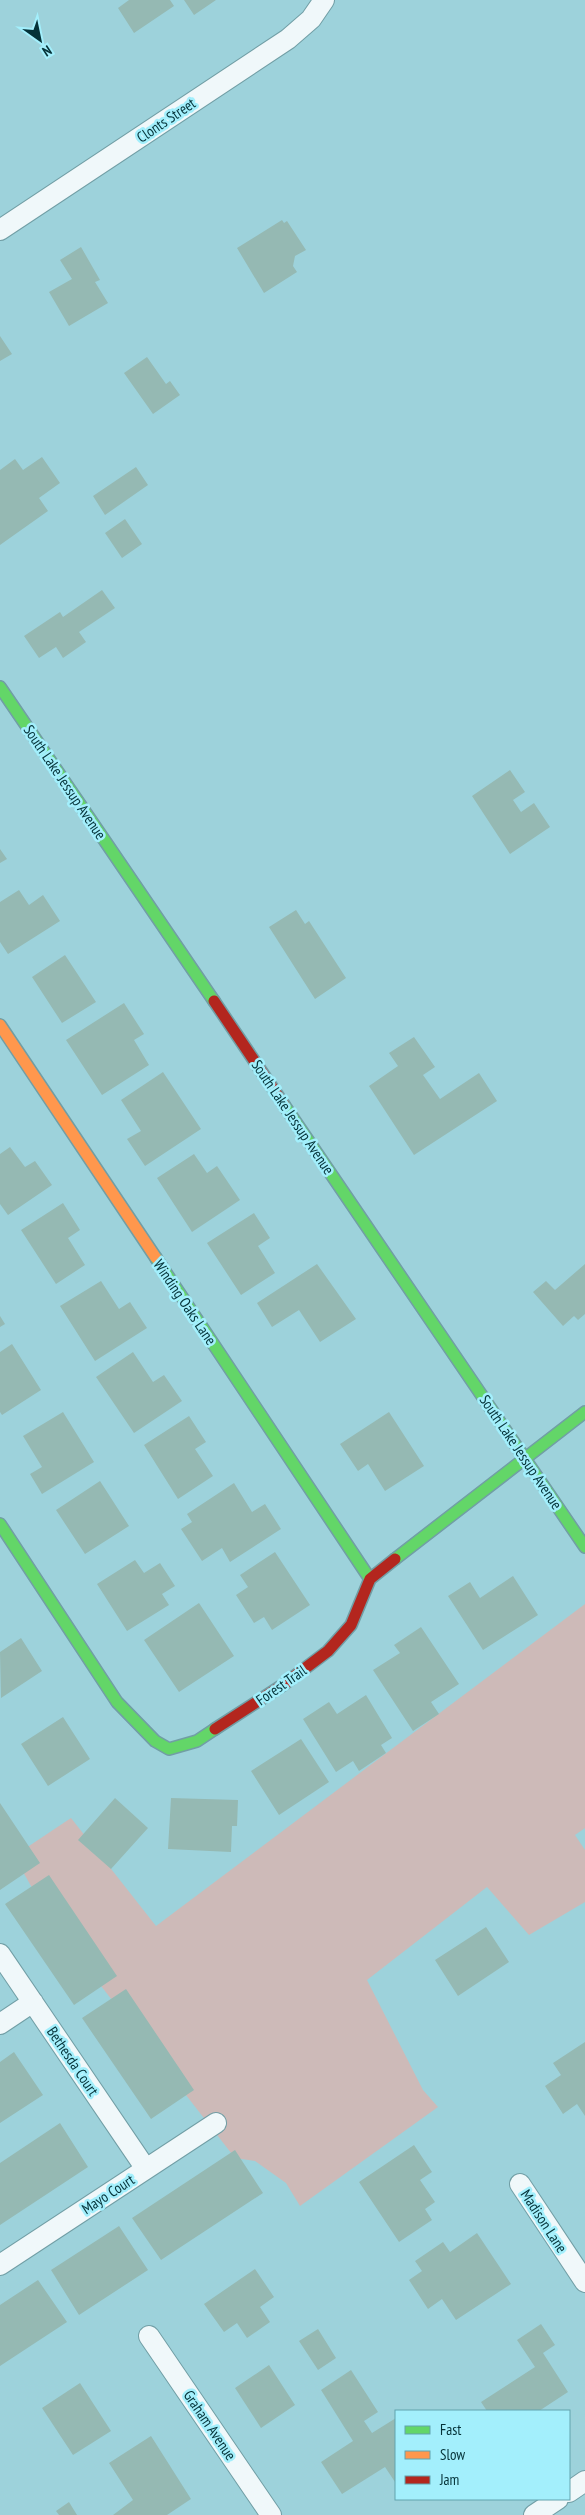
<svg xmlns="http://www.w3.org/2000/svg" width="585" height="2515" viewBox="0 0 585 2515" font-family="'PT Sans Narrow',sans-serif">
  <style>
    .green { fill: #cdbab8 }
    .building { fill: #95b9b3 }
    .lines { fill: none; stroke-linecap: round; stroke-linejoin: round }
    .street-casing { stroke: #719ea5; stroke-width: 22 }
    .fast-casing { stroke: #719ea5; stroke-width: 14 }
    .slow-casing { stroke: #719ea5; stroke-width: 14 }
    .jam-casing { stroke: #719ea5; stroke-width: 14 }
    .street { stroke: #f0f8fa; stroke-width: 20 }
    .fast { stroke: #63d668; stroke-width: 11 }
    .slow { stroke: #ff974d; stroke-width: 11 }
    .jam { stroke: #b3261e; stroke-width: 11 }
    .labels { text-anchor: middle; dominant-baseline: central; stroke-width: 5; stroke-linejoin: round; paint-order: stroke }
    .street-label { font-size: 15px; fill: #043238; stroke: #a3effc }
  </style>
  <rect width="100%" height="100%" fill="#9dd2db"/>
  <path class="green" d="M585 1604V1828L575 1835 585 1850V1902L529 1935 487 1887 367 1980 423 2090 438 2107 300 2206 286 2183 255 2161 235 2158 52 1923 14 1856 71 1818 156 1926Z"/>
  <path class="building" d="M129 0H170L174 6 134 33 118 8Z
    M184 0H216L194 15Z
    M282 220 284 223 287 221 306 250 295 256 293 266 297 272 264 293 237 248Z
    M81 247 100 280 95 282 108 303 69 326 49 292 72 279 60 260Z
    M0 336 12 354 0 361Z
    M147 357 166 384 170 381 180 395 153 414 124 373Z
    M42 457 60 483 39 498 48 511 0 545V470L15 459 23 470Z
    M136 467 148 485 105 515 93 496Z
    M125 519 142 544 122 558 105 533Z
    M102 590 115 608 79 632 86 642 63 658 56 647 39 658 24 636 60 612 63 617Z
    M510 770 525 792 513 800 521 812 534 803 550 827 510 854 472 796Z
    M0 849 7 859 0 863Z
    M19 890 29 905 43 895 60 921 8 954 0 942V902Z
    M296 910 305 924 309 921 346 978 315 999 269 927Z
    M65 955 96 1002 62 1023 32 977Z
    M124 1003 144 1034 134 1040 149 1065 102 1095 66 1040Z
    M414 1037 435 1067 423 1075 440 1099 479 1073 497 1101 414 1155 369 1086 398 1066 389 1053Z
    M163 1072 201 1129 145 1166 127 1139 141 1131 121 1100Z
    M10 1147 25 1167 35 1161 52 1185 8 1215 0 1204V1154Z
    M194 1154 207 1173 217 1166 240 1200 192 1232 157 1178Z
    M63 1203 80 1230 68 1238 85 1265 56 1284 21 1230Z
    M254 1213 270 1238 258 1246 275 1273 241 1295 207 1243Z
    M317 1264 356 1319 320 1342 299 1310 272 1327 257 1303Z
    M585 1264V1314L578 1320 574 1316 563 1326 533 1292 546 1281 555 1290Z
    M101 1281 119 1309 130 1302 147 1328 95 1361 60 1306Z
    M0 1316 5 1324 0 1327Z
    M12 1344 41 1390 2 1415 0 1412V1352Z
    M133 1352 153 1382 164 1375 182 1401 134 1433 96 1377Z
    M63 1412 94 1462 42 1494 30 1474 42 1467 23 1436Z
    M389 1412 424 1466 385 1491 368 1464 358 1471 340 1444Z
    M189 1416 206 1442 195 1449 213 1476 178 1499 144 1445Z
    M100 1481 129 1526 85 1554 56 1510Z
    M234 1483 252 1512 265 1504 281 1529 230 1562 222 1548 202 1561 181 1529 192 1522 187 1514Z
    M275 1552 310 1605 272 1630 264 1617 254 1623 236 1595 248 1587 240 1575Z
    M135 1560 144 1573 160 1563 175 1586 162 1594 169 1605 127 1631 97 1584Z
    M513 1576 538 1615 483 1650 448 1596 470 1582 480 1598Z
    M199 1603 234 1656 179 1692 144 1640Z
    M421 1627 459 1684 431 1702 439 1714 413 1731 373 1670 400 1653 394 1645Z
    M21 1638 42 1671 1 1698 0 1652Z
    M366 1695 392 1738 381 1745 386 1753 359 1771 353 1761 336 1772 303 1719 329 1702 337 1714Z
    M63 1717 90 1759 48 1786 21 1744Z
    M301 1739 329 1782 279 1815 251 1771Z
    M115 1798 148 1828 111 1869 78 1840Z
    M171 1798 238 1800 237 1826H232L231 1852 168 1849Z
    M0 1803 40 1863 0 1890Z
    M49 1875 117 1976 74 2005 5 1904Z
    M486 1927 509 1962 458 1996 435 1960Z
    M126 1989 194 2090 151 2119 82 2018Z
    M585 2042V2116L577 2104 563 2114 545 2086 561 2075 553 2063Z
    M14 2052 43 2095 0 2123V2062Z
    M60 2123 88 2167 0 2225V2163Z
    M414 2145 432 2172 420 2180 435 2202 425 2209 432 2220 399 2242 359 2182Z
    M235 2150 263 2193 161 2260 132 2218Z
    M119 2226 148 2270 79 2315 51 2270Z
    M477 2233 511 2284 456 2320 442 2299 428 2309 409 2280 422 2271 415 2261 443 2242 450 2252Z
    M255 2269 274 2297 260 2307 270 2322 247 2338 237 2323 224 2332 204 2304Z
    M38 2280 67 2322 0 2366V2305Z
    M541 2324 555 2345 543 2353 568 2392 539 2411H487L481 2402 535 2367 517 2340Z
    M318 2329 336 2358 318 2370 299 2341Z
    M269 2365 295 2405 261 2428 235 2388Z
    M351 2370 378 2412 364 2421 372 2433 396 2418V2481L395 2482 385 2467 342 2494 321 2462 353 2441 321 2390Z
    M80 2383 111 2431 73 2455 42 2408Z
    M151 2436 191 2499 167 2515H113L133 2500 109 2463Z
    M69 2502 77 2515H59L56 2511Z"/>
  <g class="lines">
    <defs>
      <path id="street" d="M0 230 288 39 311 19 324 0
        M0 1954 146 2169
        M0 2024 33 2002
        M520 2184 585 2282
        M0 2265 216 2123
        M149 2336 271 2515
        M569 2492 585 2481
        M534 2515 558 2499"/>
      <path id="fast" d="M0 687 214 1001
        M284 1105 585 1547
        M156 1258 370 1579
        M0 1524 117 1702 155 1741 169 1749 197 1741 215 1729
        M395 1559 585 1412"/>
      <path id="slow" d="M0 1025 156 1258"/>
      <path id="jam" d="M214 1001 284 1105
        M215 1729 283 1685 328 1651 351 1625 370 1579 395 1559"/>
    </defs>
    <use href="#street" class="street-casing"/>
    <use href="#fast" class="fast-casing"/>
    <use href="#slow" class="slow-casing"/>
    <use href="#jam" class="jam-casing"/>
    <use href="#street" class="street"/>
    <use href="#fast" class="fast"/>
    <use href="#slow" class="slow"/>
    <use href="#jam" class="jam"/>
  </g>
  <g class="labels">
    <g class="street-label">
      <text transform="translate(166 120) rotate(-34)">Clonts Street</text>
      <text transform="translate(65 782) rotate(56)">South Lake Jessup Avenue</text>
      <text transform="translate(293 1117) rotate(56)">South Lake Jessup Avenue</text>
      <text transform="translate(185 1302) rotate(56)">Winding Oaks Lane</text>
      <text transform="translate(521 1452) rotate(56)">South Lake Jessup Avenue</text>
      <text transform="translate(281 1685) rotate(-35)">Forest Trail</text>
      <text transform="translate(73 2061) rotate(56)">Bethesda Court</text>
      <text transform="translate(108 2194) rotate(-33)">Mayo Court</text>
      <text transform="translate(544 2221) rotate(57)">Madison Lane</text>
      <text transform="translate(210 2425) rotate(56)">Graham Avenue</text>
    </g>
  </g>
  <rect x="395" y="2410" width="175" height="90" fill="#a3effc" stroke="#63a3ae"/>
  <rect x="405" y="2426" width="25" height="8" fill="#63d668" stroke="#63a3ae"/>
  <text x="440" y="2435" font-size="15" fill="#043238">Fast</text>
  <rect x="405" y="2451" width="25" height="8" fill="#ff974d" stroke="#63a3ae"/>
  <text x="440" y="2460" font-size="15" fill="#043238">Slow</text>
  <rect x="405" y="2476" width="25" height="8" fill="#b3261e" stroke="#63a3ae"/>
  <text x="440" y="2485" font-size="15" fill="#043238">Jam</text>
  <g transform="translate(40 40) rotate(147)" stroke="#a3effc" stroke-width="4" paint-order="stroke">
  <path d="M0-4L9 19L0 12L-9 19Z" fill="#043238"/>
  <text y="-8" font-size="14" font-weight="bold" text-anchor="middle" fill="#043238">N</text>
  </g>
</svg>
